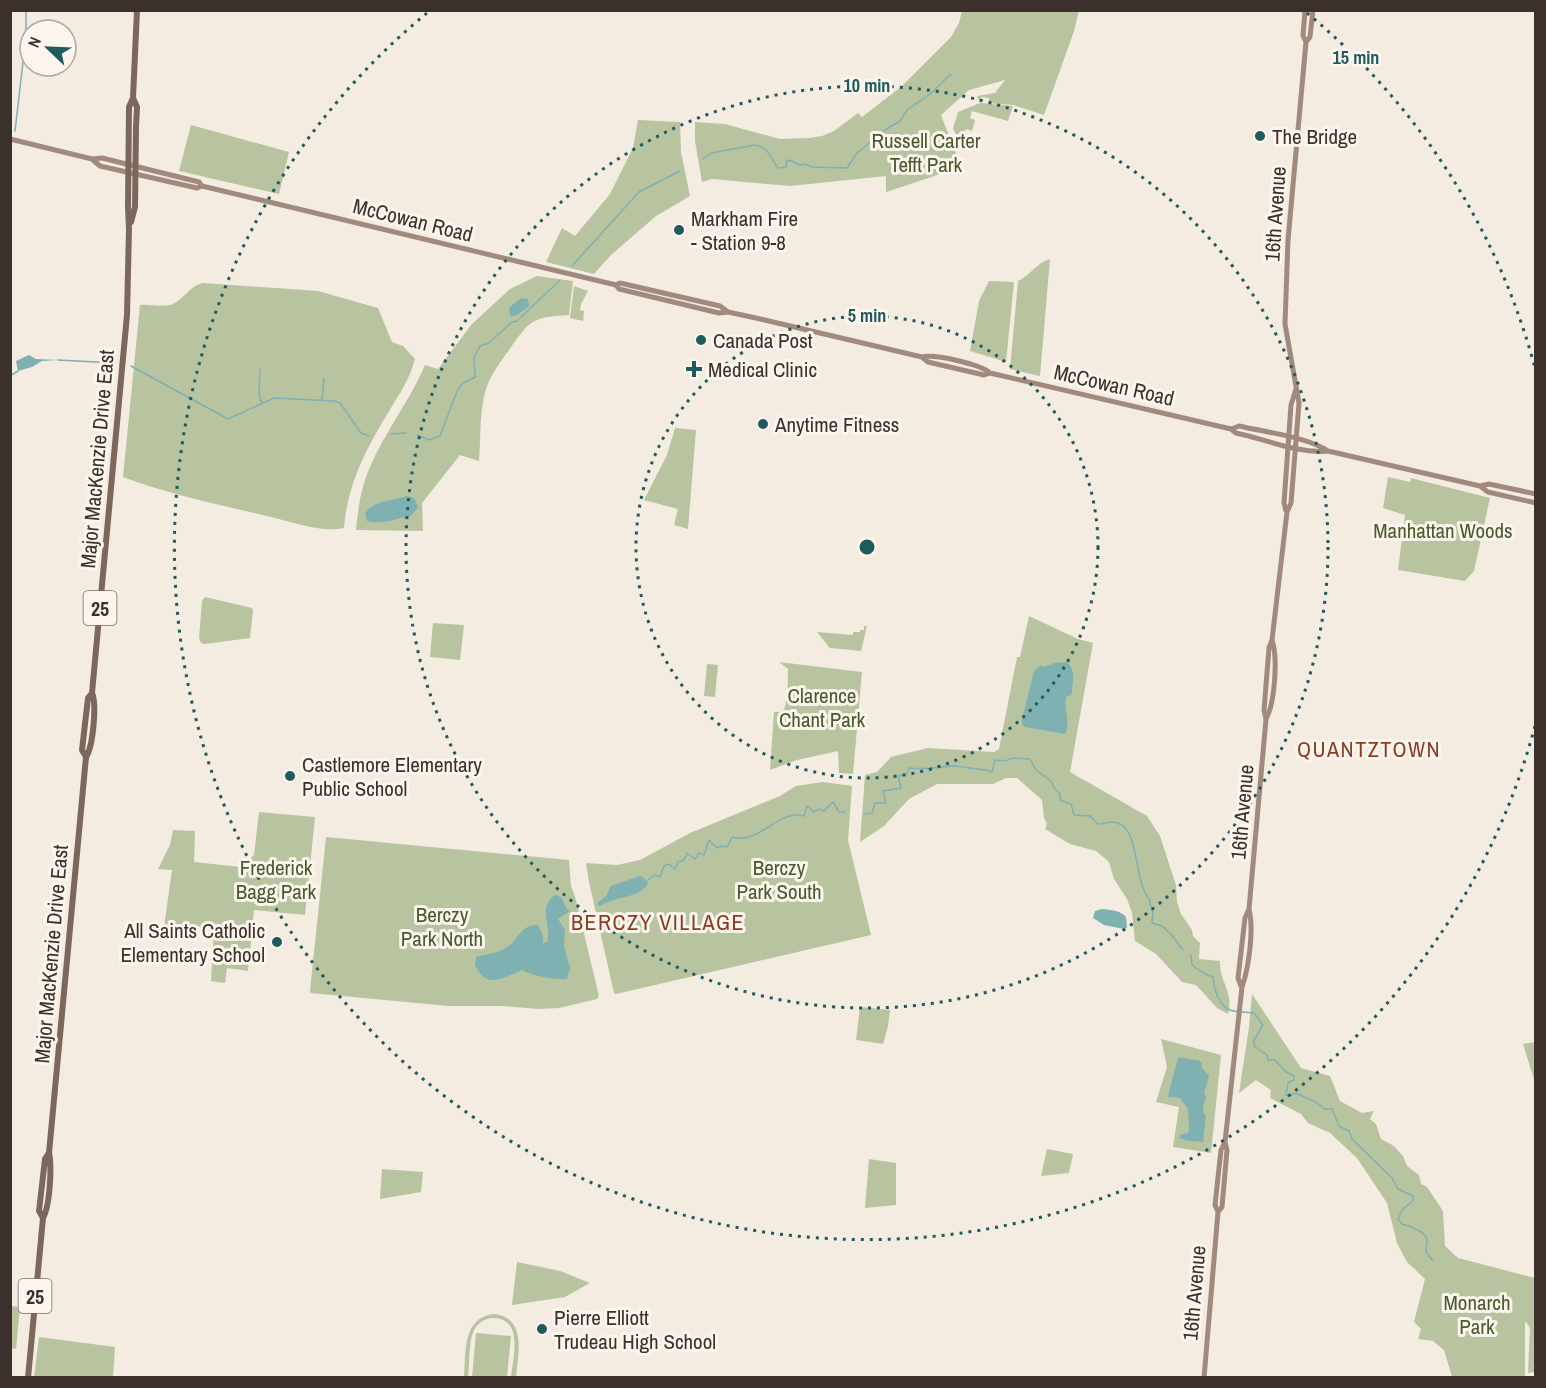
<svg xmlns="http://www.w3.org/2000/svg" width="1546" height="1388" viewBox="0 0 1546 1388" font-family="'Archivo Narrow',sans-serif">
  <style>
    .green { fill: #b8c4a0 }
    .water { fill: #7fb0b2 }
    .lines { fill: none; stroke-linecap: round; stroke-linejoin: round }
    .stream { stroke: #7fb0b2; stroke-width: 1.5 }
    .secondary { stroke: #a18a7d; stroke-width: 5 }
    .primary { stroke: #7d675c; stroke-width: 6 }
    .ring { fill: none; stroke: #1f5a5e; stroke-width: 3; stroke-dasharray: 3 6 }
    .poi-dot { fill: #1f5a5e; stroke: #fbf5ee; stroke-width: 2 }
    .labels { text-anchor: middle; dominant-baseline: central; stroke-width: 6; stroke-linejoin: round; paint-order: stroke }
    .shield { fill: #fbf5ee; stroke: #756b66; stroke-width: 1.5 }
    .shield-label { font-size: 20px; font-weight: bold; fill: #3b302b }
    .poi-label { font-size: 21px; fill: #3b302b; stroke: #fbf5ee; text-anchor: start }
    .park-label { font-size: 21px; fill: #4a5a2e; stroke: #fbf5ee }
    .street-label { font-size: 21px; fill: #3b302b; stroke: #fbf5ee }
    .neighbourhood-label { font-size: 22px; letter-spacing: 1.5px; fill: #8c3b22; stroke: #fbf5ee }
    .centre { fill: #1f5a5e; stroke: #fbf5ee; stroke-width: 3 }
    .ring-label { font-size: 18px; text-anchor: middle; font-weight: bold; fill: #1f5a5e; stroke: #fbf5ee; stroke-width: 6; stroke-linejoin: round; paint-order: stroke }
  </style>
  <rect width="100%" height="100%" fill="#f4ebe1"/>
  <path class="green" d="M962 11H1079L1074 31 1044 115 1013 105 989 103V98L981 97V103L1013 106 1008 121 972 111 970 118 975 120 972 131 966 129 961 147 953 128 958 112 980 103 977 96 995 93 1005 80 969 90 941 115 961 167 886 192V176L790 186 712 179 702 182 695 141V122L725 124 780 139 809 138 822 136 834 131 858 113 862 117 902 86 951 37 959 23Z
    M638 120 680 122 681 152 690 196 656 216 611 255 594 274 546 262 562 228 575 236 610 194 633 148Z
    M191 125 289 152 279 194 179 171Z
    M1050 259 1040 376 1010 369 1018 281C1031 275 1036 263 1050 259Z
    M537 276 573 281 569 315C532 317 530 320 509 350 501 361 492 373 487 386 479 409 481 437 479 461L460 455 422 503 423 531 356 530C358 508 361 487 370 467 385 431 410 401 425 365L438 369 472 324 510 289Z
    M989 281 1014 282 1006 362 970 351 979 301Z
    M203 283 318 291 378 308 392 342 403 346 415 359C410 379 398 396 388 413 366 449 347 485 344 528 322 533 293 522 271 517 221 505 171 495 123 477L140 305C150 304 160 307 170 305 184 301 188 286 203 283Z
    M574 286 588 291 581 304 580 310 584 311 583 321 570 318Z
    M675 428 696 430 688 529 674 525 678 509 644 500 667 455Z
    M1388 477 1410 482 1411 478 1490 498 1474 571 1465 581 1398 570 1405 515 1383 508Z
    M205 597 252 608 253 611 250 638 205 644 201 643 199 638 202 601Z
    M1029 616 1078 639 1093 643 1070 772 1147 816 1160 836 1176 885 1177 902 1181 914 1192 930 1193 936 1200 943 1199 959 1220 961C1219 982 1234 991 1228 1014L1217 1008 1196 985 1182 982 1156 954 1135 941 1132 913 1127 899 1114 879 1109 862 1096 851 1070 844 1045 829 1047 824 1044 818 1042 800 1017 778H1006L993 784H937L909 799 884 826 860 842 865 775 877 772 891 757 928 748 994 752 999 749 1017 657H1020Z
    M433 623 464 625 460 660 430 657Z
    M864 626H867L861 651 830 648 817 632 853 635V632H860V630H864Z
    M779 662 862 672 853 774 839 773 838 751 797 760 770 770 774 712C779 712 781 713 784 709 788 703 788 676 788 669Z
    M707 664 718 665 715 697 704 696Z
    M823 782 852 786 848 840 871 935 616 994 614 993 589 882 586 863 617 865 640 860 690 833 780 796 796 786Z
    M259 812 315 817 305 915 254 910 248 971 227 968 225 983 211 981 214 929 187 924 183 927H164L172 870 158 869 170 845 173 830 195 831 194 862 240 867 254 855Z
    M326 837 569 860 571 886 576 900 599 996 597 999 559 1008 539 1009 501 1006H448L311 993 310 991Z
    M1252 994 1301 1068 1330 1076 1340 1101 1362 1113 1374 1111 1370 1119 1376 1124 1381 1139 1394 1146 1403 1156 1407 1166 1419 1175 1421 1184 1427 1187 1443 1211 1445 1246 1458 1258 1535 1278V1372L1528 1373 1530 1328 1526 1322 1525 1323V1377H1452L1444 1350 1433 1341 1418 1339 1421 1329 1414 1322 1425 1279 1407 1262 1397 1243 1387 1203 1357 1158 1330 1133 1308 1123 1301 1114 1270 1098 1271 1090 1256 1080 1239 1093 1249 1027Z
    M860 1007 890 1010 888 1026 883 1044 856 1040Z
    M1161 1039 1221 1055 1211 1153 1173 1147 1179 1107 1156 1102 1167 1067Z
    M1535 1042H1536L1535 1083 1523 1044Z
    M1047 1149 1073 1154 1069 1173 1041 1176Z
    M869 1159 896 1163V1205L865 1208Z
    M382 1169 423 1172 421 1192 380 1199Z
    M517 1262 560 1271 590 1283 565 1297 512 1305Z
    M11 1306 20 1307 16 1349 11 1348Z
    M495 1314C527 1319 518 1354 516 1377H511C513 1359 524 1318 493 1318 485 1318 478 1323 474 1330 468 1343 470 1363 468 1377H464C466 1353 462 1316 495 1314Z
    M476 1333 511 1336 507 1377H472Z
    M39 1337 115 1347 113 1377 34 1378Z"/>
  <path class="water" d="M521 298 528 299 529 306 517 315 511 317 509 311 510 307Z
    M29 355 36 359 58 360 42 361 32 367 18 371 16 361Z
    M407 496 414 498 418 507 413 514 405 519 403 517C393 521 377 524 367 521L365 514C372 500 393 501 407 496Z
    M1067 662C1077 672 1072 680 1072 693L1070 696H1067C1062 708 1072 721 1065 734L1025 727 1022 724V720L1034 671 1041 665 1043 667 1055 663Z
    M640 876 643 877 648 884C636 900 614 896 600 906L598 905V902L606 896 611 886Z
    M555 895 561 897 567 909 570 911 558 919 565 930 564 946 570 968 567 979C556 980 532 976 522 970 503 978 486 990 475 965L476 957C485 954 495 954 504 949 518 942 520 924 538 925L543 935V943L547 942C552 926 537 908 555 895Z
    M1102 909C1111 910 1120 910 1126 917L1127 928 1124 929 1104 925 1093 918 1095 911Z
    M1179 1057 1200 1061 1202 1063V1068L1209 1076 1204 1094 1206 1096 1203 1108 1204 1114 1206 1115 1203 1142 1188 1141 1179 1138 1180 1135 1188 1133 1189 1131 1188 1109 1180 1098 1168 1097C1170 1089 1176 1062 1179 1057Z"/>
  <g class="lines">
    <path class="stream" d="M15 131 26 36V10
      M703 159 711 153 755 145C769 147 770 158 778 168L786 167 787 160 794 162 799 165 805 164 812 167 847 168 857 153 888 128 900 121 907 110 930 94 951 74
      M572 266 639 192 680 171
      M58 360 115 363
      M131 366 228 419 274 398 334 401 340 403 361 433 369 436
      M260 369 259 394 262 403
      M10 376 18 371
      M322 400 324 378
      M391 434 406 433
      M417 435 429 440 440 436 458 389 463 383 475 377 474 357 480 346 489 343 512 322 517 321 560 280
      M865 814 872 813 875 803H886L883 791 901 788 898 776 906 775 909 768C924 770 938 767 953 766 962 766 970 769 978 769 984 770 985 769 992 772L995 760 1005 761 1013 758 1030 759 1036 770 1051 781 1054 788 1060 794V800L1071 804 1074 815 1090 816 1098 824C1103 824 1108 822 1112 822 1142 823 1132 882 1150 900V904L1153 913 1152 923 1162 926 1171 934 1183 950
      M647 881 655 875 660 877 664 866 669 864 675 869 678 862 684 860 687 853 695 859 699 853 704 855 709 840 717 848 721 846 727 847 732 837C760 845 777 809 804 816L807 806 814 812 819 809 824 811 833 802 839 812H845
      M1191 955 1192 965 1205 974 1213 977C1214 988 1218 1005 1230 1010 1237 1013 1246 1011 1254 1013L1263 1025 1254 1040V1046L1267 1055 1268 1060H1275L1286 1072 1294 1076V1080L1288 1083 1286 1095 1288 1096 1296 1093C1305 1098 1317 1100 1324 1109H1332L1339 1126 1349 1131 1352 1139 1392 1178 1398 1189 1413 1196V1201L1403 1209 1398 1219 1402 1224C1410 1226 1427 1232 1427 1241 1427 1245 1426 1248 1426 1252L1433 1261"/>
    <path class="secondary" d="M1305 10 1303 36 1306 42
      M10 139 92 159 102 158 199 182 202 186
      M92 159 100 166 197 188 202 186 616 285 619 289 719 313 728 312 756 318 922 357C935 354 980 364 990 373L1231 429 1236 433C1265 439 1298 454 1328 451L1480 486 1488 492 1536 503
      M616 285 620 283 720 306 728 312
      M922 357 928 362 984 375 990 373
      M1231 429 1239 426C1264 432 1308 437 1328 451
      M1480 486 1489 484 1536 494
      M1286 511 1284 503 1291 405 1296 389
      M1266 719 1264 710 1269 648 1272 640 1287 512 1291 503 1299 403 1285 324 1288 240 1306 42 1310 37 1313 10
      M1241 986 1238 978 1245 918 1249 909
      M1218 1212 1222 1207 1227 1150 1225 1142 1242 987C1249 967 1254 929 1249 909L1266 719C1275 703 1278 657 1272 640
      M1204 1378 1218 1212 1215 1205 1221 1150 1225 1142"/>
    <path class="primary" d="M131 222 135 207 136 127 137 107 133 98
      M86 757 82 750 88 698 92 693 127 315 129 229 128 207 129 107 133 98 137 10
      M43 1218 39 1211 45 1159 49 1153
      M28 1378 43 1218C50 1206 52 1166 49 1153L86 757C93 747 97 704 92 693"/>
  </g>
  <g class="ring">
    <circle cx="867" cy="547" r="231"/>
    <circle cx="867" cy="547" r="461"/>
    <path d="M1535 726A692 692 0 1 1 427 13M1307 13A692 692 0 0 1 1535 368"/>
  </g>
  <g class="poi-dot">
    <circle cx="1260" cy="136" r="6"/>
    <circle cx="679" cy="230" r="6"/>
    <circle cx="701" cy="340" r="6"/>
    <path d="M691 360h6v6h6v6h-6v6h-6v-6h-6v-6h6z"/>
    <circle cx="763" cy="424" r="6"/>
    <circle cx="290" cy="776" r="6"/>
    <circle cx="277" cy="942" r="6"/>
    <circle cx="542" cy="1329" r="6"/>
  </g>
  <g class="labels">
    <g class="shield">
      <rect x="83.5" y="591" width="33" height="34" rx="4.5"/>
      <rect x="18.5" y="1279" width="33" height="34" rx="4.5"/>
    </g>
    <g class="shield-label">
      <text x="100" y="608">25</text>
      <text x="35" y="1296">25</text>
    </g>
    <g class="poi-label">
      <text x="1272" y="136">The Bridge</text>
      <text x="691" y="218">Markham Fire<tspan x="691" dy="24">- Station 9-8</tspan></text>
      <text x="713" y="340">Canada Post</text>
      <text x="708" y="369">Medical Clinic</text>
      <text x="775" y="424">Anytime Fitness</text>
      <text x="302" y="764">Castlemore Elementary<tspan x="302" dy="24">Public School</tspan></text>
      <text x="265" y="930" text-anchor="end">All Saints Catholic<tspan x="265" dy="24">Elementary School</tspan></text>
      <text x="554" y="1317">Pierre Elliott<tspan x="554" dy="24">Trudeau High School</tspan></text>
    </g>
    <g class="park-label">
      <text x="926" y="140">Russell Carter<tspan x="926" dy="24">Tefft Park</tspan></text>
      <text x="1443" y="530">Manhattan Woods</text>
      <text x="822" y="695">Clarence<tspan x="822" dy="24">Chant Park</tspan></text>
      <text x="276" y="867">Frederick<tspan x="276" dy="24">Bagg Park</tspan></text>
      <text x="779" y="867">Berczy<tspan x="779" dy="24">Park South</tspan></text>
      <text x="442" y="914">Berczy<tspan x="442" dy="24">Park North</tspan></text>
      <text x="1477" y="1302">Monarch<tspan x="1477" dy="24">Park</tspan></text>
    </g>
    <g class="street-label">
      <text transform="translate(1275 214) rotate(-86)">16th Avenue</text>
      <text transform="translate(413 220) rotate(14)">McCowan Road</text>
      <text transform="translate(1114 385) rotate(13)">McCowan Road</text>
      <text transform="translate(97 459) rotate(-85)">Major MacKenzie Drive East</text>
      <text transform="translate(1242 812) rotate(-85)">16th Avenue</text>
      <text transform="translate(51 954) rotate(-85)">Major MacKenzie Drive East</text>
      <text transform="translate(1194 1293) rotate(-85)">16th Avenue</text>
    </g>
    <g class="neighbourhood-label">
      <text x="1369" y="749">QUANTZTOWN</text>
      <text x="658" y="922">BERCZY VILLAGE</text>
    </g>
  </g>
  <circle cx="867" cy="547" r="9" class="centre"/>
  <g class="ring-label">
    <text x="1356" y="64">15 min</text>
    <text x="867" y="92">10 min</text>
    <text x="867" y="322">5 min</text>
  </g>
  <rect width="1546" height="1388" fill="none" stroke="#3b302b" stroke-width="24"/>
  <g transform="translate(48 48) rotate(293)"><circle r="28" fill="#fbf5ee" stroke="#aea6a0" stroke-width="1.5"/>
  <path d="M0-4.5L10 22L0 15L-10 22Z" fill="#1f5a5e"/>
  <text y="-9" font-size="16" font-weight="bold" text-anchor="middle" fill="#3b302b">N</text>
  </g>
</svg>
